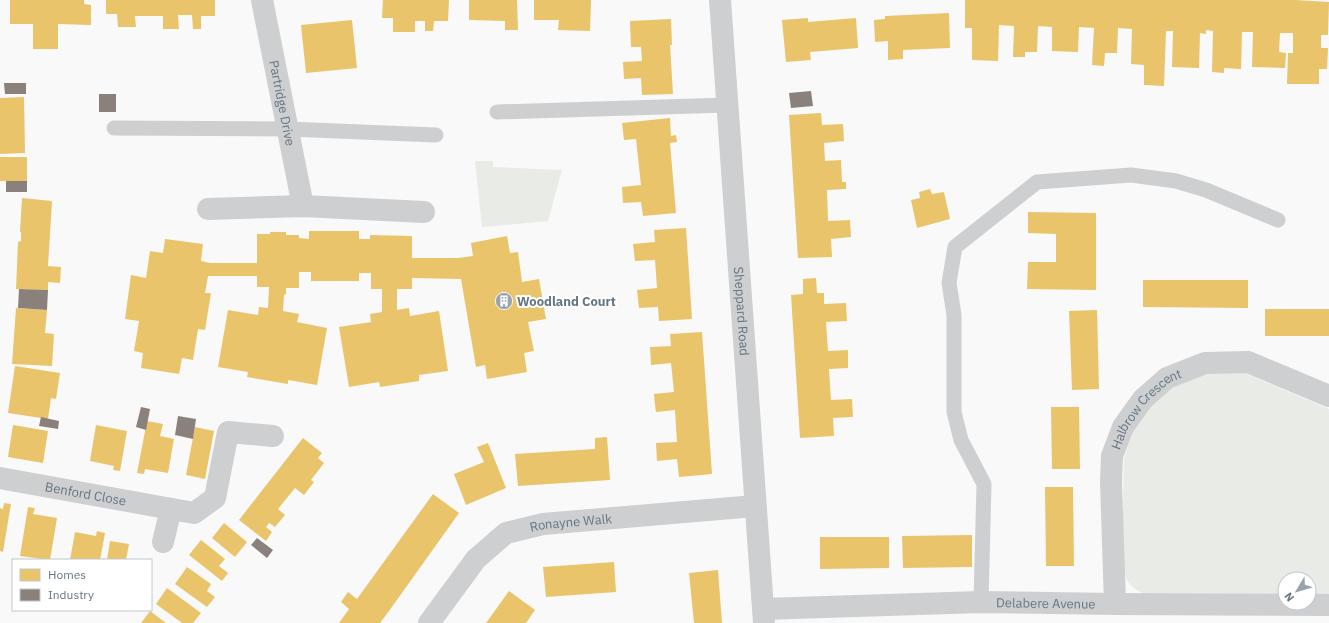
<svg xmlns="http://www.w3.org/2000/svg" width="1329" height="623" viewBox="0 0 1329 623" font-family="'IBM Plex Sans',sans-serif">
  <style>
    .green { fill: #e8ebe6 }
    .homes { fill: #e9c46a }
    .industry { fill: #8a817c }
    .lines { fill: none; stroke-linecap: round; stroke-linejoin: round }
    .service { stroke: #cecfd0; stroke-width: 15 }
    .minor { stroke: #cecfd0; stroke-width: 22 }
    .labels { text-anchor: middle; dominant-baseline: central; stroke-width: 4; stroke-linejoin: round; paint-order: stroke }
    .street-label { font-size: 13px; fill: #657683; stroke: #fff }
    .poi-label { font-size: 13px; font-weight: bold; fill: #657683; stroke: #fff; text-anchor: start }
  </style>
  <rect width="100%" height="100%" fill="#f9f9f9"/>
  <path class="green" d="M475 161H493V167L562 170 548 221 482 227Z
    M1217 372 1244 373 1329 409V595H1309V579H1285V595L1151 596C1130 589 1125 582 1122 561L1124 459 1134 427 1152 400 1171 388 1196 377Z"/>
  <path class="homes" d="M10 0H84V4L91 5V25L58 24V49H33V24H10Z
    M106 0H215V16H201V29H193L192 15H178L179 29H163V16H135L136 27H118L117 14H106Z
    M383 0H449L448 21H434L433 31H425V21H415V32H393V18H382Z
    M469 0H517L518 30H505V21L469 20Z
    M534 0H591L590 31 558 30 559 20H534Z
    M965 0H1296L1329 2 1328 35H1321V48H1328L1327 69H1319V84H1287L1288 53H1293V33H1280L1279 52 1286 53 1285 68 1252 67 1253 32H1242L1241 69 1224 68V73L1212 72 1213 31 1206 30V34L1200 33 1199 68 1172 67 1173 31H1166L1164 86 1144 85V65L1131 64 1132 29 1118 28 1117 53H1105L1104 66 1092 65 1094 28 1079 27 1078 52 1052 51V27L1038 26 1037 52H1025V57H1013L1014 26 999 25 998 61 972 60V28H965Z
    M949 13 950 48 903 50V59L888 60V41L875 42 874 20 885 19V16Z
    M808 18V22L856 18 858 48 810 52 811 60 786 62 782 20Z
    M671 19 672 45H670L673 94 642 95 641 78 624 79 623 62 642 61 641 47H631L630 21Z
    M352 20 357 68 306 73 301 25Z
    M24 97 25 153 0 154V98Z
    M821 113 822 125 843 124 844 141 824 143 825 161 841 160 842 182H846V189L827 190 828 221 850 220 851 237 831 239 832 257 798 258 789 115Z
    M670 118 671 136 676 135 677 142 670 143 676 213 643 216 641 202 623 203 622 187 641 185 636 139 624 140 622 123Z
    M0 157H27V181H0Z
    M930 189 932 194 944 192 950 219 917 228 911 200 920 198 919 192Z
    M22 198 52 201 48 266 61 267 60 283 48 282V290L16 289 18 242 21 241V232H20Z
    M1028 212 1096 213V290L1027 289 1028 262H1056V234L1028 233Z
    M686 228 692 319 659 321 658 307 639 308 637 290 657 288 655 260 635 261 633 244 655 242 654 230Z
    M309 231H359V239H370V235L412 236V258H458L473 256 471 243 507 236 510 253 518 252 522 282 539 279 546 319 528 322 534 351 524 353 527 372 487 379 485 365 476 367 461 279 412 278V289H397V310L409 308 410 316 439 311 448 371 419 375V381L380 387 379 382 349 387 339 327 371 322 370 314 382 312V289H371V273H359V281H311V272H299V288H286V294L284 295 283 311 299 314 297 322 327 328 317 385 288 380V384L247 377 248 372 218 367 228 310 258 315 259 307 268 308 269 287H257V276H208L205 293H211L205 330 198 329 193 360 182 358 179 374 141 368 143 353 134 351 139 321 125 319 131 275 146 278 150 251 163 253 165 239 203 244 201 261 210 263H257V234H270V232H286V235H299V238L309 239Z
    M816 278 817 293H824V304L846 303 847 321 826 322 828 351 848 350V368L829 369 831 400 852 399 853 417 833 418 834 436 800 438 791 295 803 294V279Z
    M1143 280H1248V308L1143 307Z
    M16 308 47 310 45 333 54 334 52 366 12 364Z
    M1265 309H1329V336H1265Z
    M1097 310 1099 389 1072 390 1069 311Z
    M702 332 712 474 679 477 677 459 657 461 656 443 677 442 675 410 656 412 655 405 654 394 674 392 671 363 651 365 650 347 671 346 670 334Z
    M15 366 60 373 56 399 51 398 48 419 8 413Z
    M1051 407H1079L1080 469H1052Z
    M147 421 163 424 160 436 174 439 168 473 145 469 144 474 137 473Z
    M13 425 48 431 43 463 8 457Z
    M96 425 127 431 120 471 113 470 114 466 90 461Z
    M195 427 214 431 205 479 186 475Z
    M607 437 610 480 518 486 515 454 595 449V438Z
    M303 438 322 453 318 458 324 463 311 480 314 482 304 495 295 488 278 509 285 515 275 527 269 523 266 527 272 532 266 541 239 520Z
    M488 443 506 488 466 505 454 474 484 462 477 447Z
    M1045 487H1073L1074 566H1046Z
    M433 494 459 513 389 611 380 623H339L349 609 341 602 348 592 357 599Z
    M4 503 11 504 3 552 0 551V508L3 509Z
    M28 507 35 508 33 514 57 518 50 560 20 556Z
    M224 523 247 542 235 557 212 538Z
    M97 531 105 533 100 560H70L75 532 96 536Z
    M972 535V567L903 568 902 536Z
    M820 537H889V568L820 569Z
    M201 540 225 559 219 566 228 573 222 581 189 555Z
    M110 541 129 544 126 560H107Z
    M614 562 616 592 546 597 543 567Z
    M187 567 211 584 207 591 215 597 207 607 175 584Z
    M718 570 722 623H694L689 573Z
    M167 588 201 613 193 623H182L156 604Z
    M509 591 535 610 526 623H486Z
    M150 611 166 623H141Z"/>
  <path class="industry" d="M4 83H26V94H5Z
    M811 91 813 106 791 108 789 93Z
    M99 94H116V112H99Z
    M6 181H27V192H6Z
    M19 289 48 290 47 310 18 308Z
    M141 407 150 409 146 430 136 427Z
    M178 416 196 419 193 439 175 435Z
    M41 417 59 421 58 429 39 426Z
    M257 538 273 550 267 558 251 545Z"/>
  <g class="lines">
    <path class="service" d="M497 112 727 105
      M114 128 288 129 436 135
      M981 602 984 484 961 440 954 412V315L949 283 955 247 1037 182 1131 175 1176 181 1206 190 1278 220"/>
    <g class="minor">
      <path id="s1" d="M262 0 303 206"/>
      <path id="s2" d="M720 0 764 623"/>
      <path d="M208 209 303 206 424 212"/>
      <path id="s3" d="M0 478 194 513 215 498 228 432 273 436"/>
      <path d="M163 542 171 509"/>
      <path id="s4" d="M1115 604 1111 482 1112 456 1123 427 1143 399 1167 378 1205 363 1248 362 1329 396"/>
      <path id="s5" d="M763 609 981 602 1115 604 1329 605"/>
      <path id="s6" d="M429 623 476 559 506 533 543 524 755 506"/>
    </g>
  </g>
  <defs>
    <symbol id="building-disc" viewBox="-11 -11 22 22"><circle r="9.5" fill="#99a4ac" stroke="#fff"/><path d="M-4-6H4V6H1V3H-1V6H-4ZM-2.5-4.3h1.7v1.8h-1.7ZM.8-4.3h1.7v1.8H.8ZM-2.5-1h1.7V.8h-1.7ZM.8-1h1.7V.8H.8Z" fill="#fff"/></symbol>
  </defs>
  <g fill-rule="evenodd">
    <use href="#building-disc" x="494" y="291" width="20" height="20"/>
  </g>
  <g class="labels">
    <g class="street-label">
      <text stroke="none"><textPath href="#s1" startOffset="105">Partridge Drive</textPath></text>
      <text stroke="none"><textPath href="#s2" startOffset="312">Sheppard Road</textPath></text>
      <text stroke="none"><textPath href="#s4" startOffset="208">Halbrow Crescent</textPath></text>
      <text stroke="none"><textPath href="#s3" startOffset="87">Benford Close</textPath></text>
      <text stroke="none"><textPath href="#s6" startOffset="185">Ronayne Walk</textPath></text>
      <text stroke="none"><textPath href="#s5" startOffset="283">Delabere Avenue</textPath></text>
    </g>
    <g class="poi-label">
      <text x="517" y="301">Woodland Court</text>
    </g>
  </g>
  <rect x="12" y="559" width="140" height="52" fill="#ffffff" stroke="#c1c8cd"/>
  <rect x="20" y="569" width="20" height="12" fill="#e9c46a" stroke="#c1c8cd"/>
  <text x="48" y="579" font-size="12" fill="#657683">Homes</text>
  <rect x="20" y="589" width="20" height="12" fill="#8a817c" stroke="#c1c8cd"/>
  <text x="48" y="599" font-size="12" fill="#657683">Industry</text>
  <g transform="translate(1297 591) rotate(232)"><circle r="19" fill="#ffffff" stroke="#c1c8cd"/>
  <path d="M0-3L7 15L0 10L-7 15Z" fill="#99a4ac"/>
  <text y="-6" font-size="11" font-weight="bold" text-anchor="middle" fill="#657683">N</text>
  </g>
</svg>
